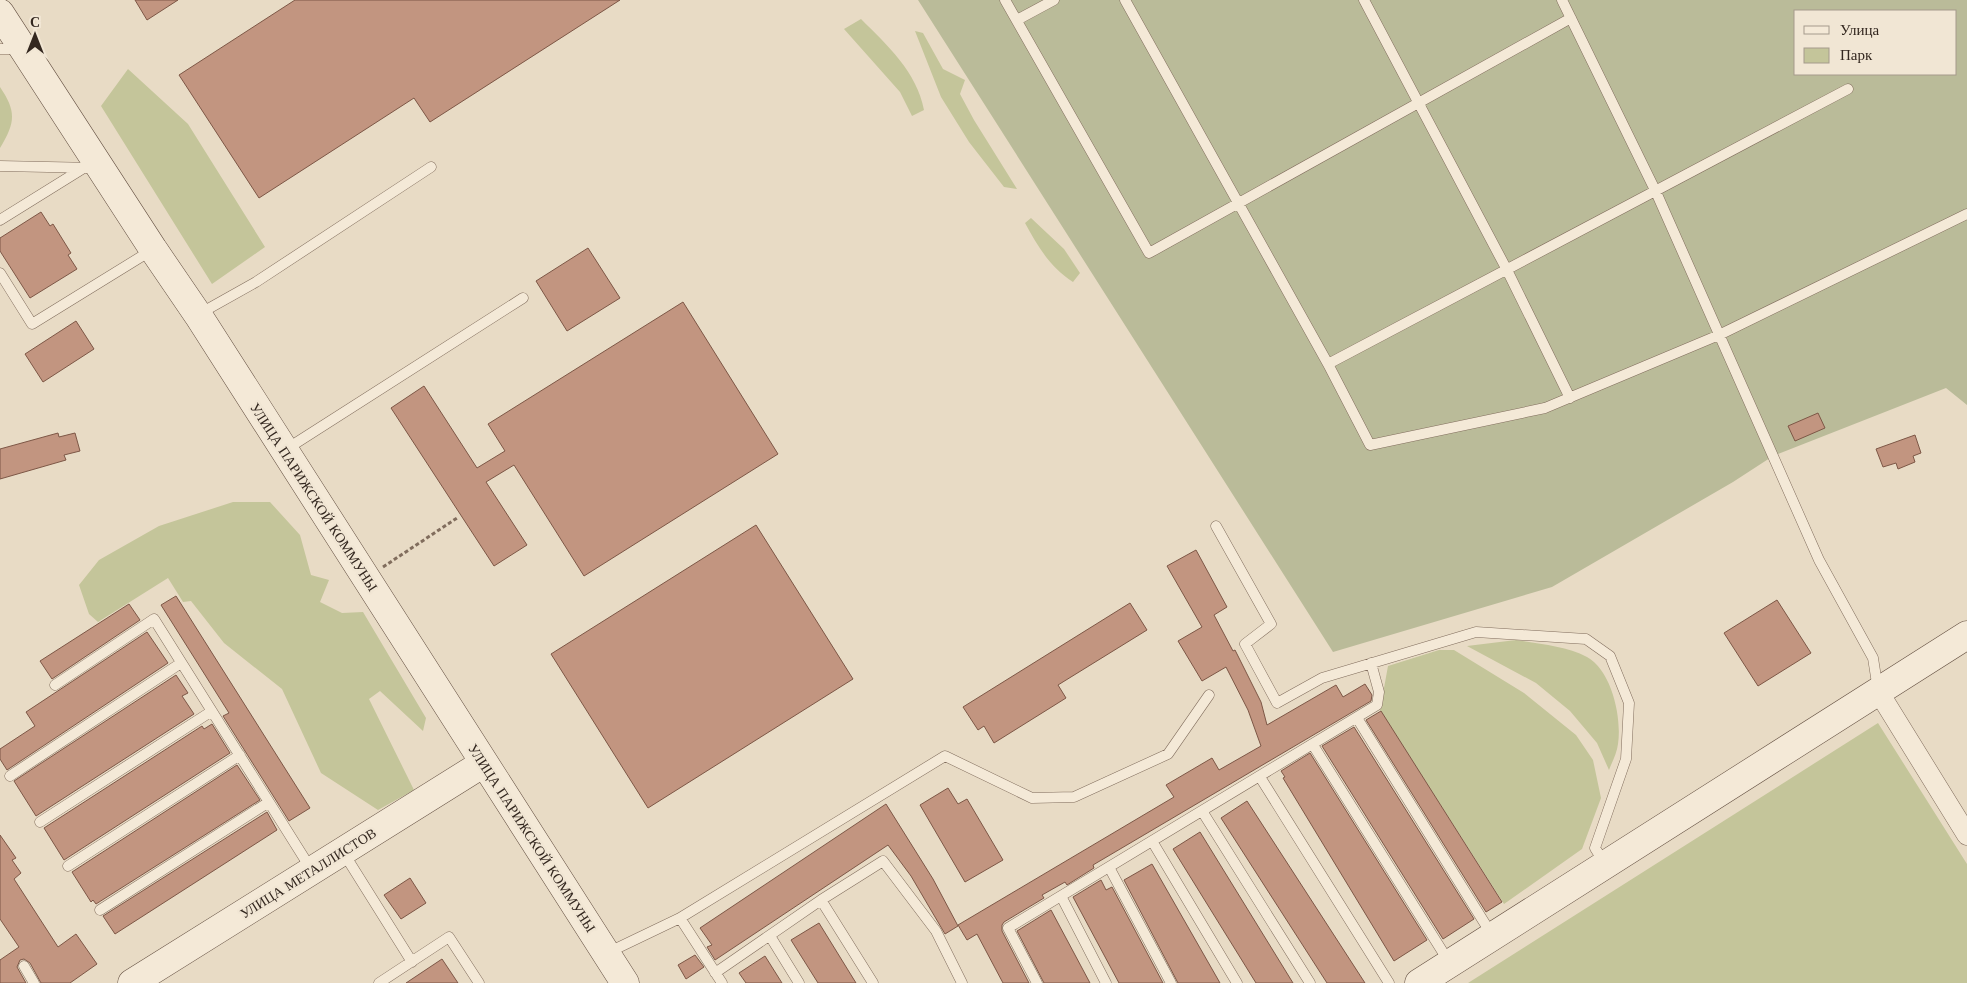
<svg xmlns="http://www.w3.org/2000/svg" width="1967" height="983" viewBox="0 0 1967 983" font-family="'Libre Baskerville',serif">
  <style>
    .green { fill: #c4c59a }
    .cemetery { fill: #babb99; fill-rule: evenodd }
    .building { fill: #c29580; stroke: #7d5746 }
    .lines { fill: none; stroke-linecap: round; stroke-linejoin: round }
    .lane-casing { stroke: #816d5d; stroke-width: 11 }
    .street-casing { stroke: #816d5d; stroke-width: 21 }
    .secondary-casing { stroke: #634f41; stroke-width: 29 }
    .path { stroke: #816d5d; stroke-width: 3; stroke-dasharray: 4 2.5; stroke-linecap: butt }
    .lane { stroke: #f4e9d7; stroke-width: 10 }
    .street { stroke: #f4e9d7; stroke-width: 20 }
    .secondary { stroke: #f4e9d7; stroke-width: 28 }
    .labels { text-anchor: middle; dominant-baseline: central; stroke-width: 5; stroke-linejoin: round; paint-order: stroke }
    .street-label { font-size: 14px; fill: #33271f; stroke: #f1e6d4 }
  </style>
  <rect width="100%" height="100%" fill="#e8dbc5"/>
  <path class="green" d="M861 19C887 45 917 72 924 110L912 116 900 92 844 29Z
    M915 31 923 33 943 69 965 80 960 94 974 120 1017 189 1004 187 969 142 941 97Z
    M128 69 188 124 265 247 212 284 101 106Z
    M0 87C17 112 15 123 0 148Z
    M1031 218 1064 249 1080 273 1073 282C1050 267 1038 247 1025 223Z
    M233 502H270L300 535 311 575 329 580 320 602 342 613 363 612 426 718 423 731 380 691 369 699 414 790 378 810 321 773 282 689 224 643 191 601 183 602 168 578 98 622 89 614 79 585 99 560 159 526Z
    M1516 640C1539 644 1566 646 1587 657 1612 671 1622 718 1618 744 1617 753 1612 762 1609 770L1597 743 1570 711 1536 683 1467 646Z
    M1439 650H1454L1524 693 1576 735 1593 760 1601 798 1582 849 1504 904 1380 710 1388 666Z
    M1878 723 1967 864V983H1468Z"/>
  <path class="cemetery" d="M918 0H1967V405L1946 388 1773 456 1733 482 1552 587 1333 652ZM1796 11H1956V74H1796Z"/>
  <path class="building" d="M135 0H178L147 20Z
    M295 0H620L430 122 414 98 259 198 179 75Z
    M41 212 50 226 53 224 71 253 68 255 77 269 30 298 0 251V238Z
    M588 248 620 298 567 331 536 281Z
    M683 302 778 454 584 576 514 465 486 482 527 545 494 566 391 408 424 386 477 468 505 451 488 424Z
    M76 321 94 349 43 382 25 354Z
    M1818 413 1825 428 1795 441 1788 426Z
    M58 433 59 437 75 433 80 451 64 455 66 460 0 479V449Z
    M1915 435 1921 453 1913 456 1915 462 1898 469 1896 463 1883 467 1876 449Z
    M756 525 853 679 648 808 551 654Z
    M1196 550 1227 607 1214 615 1233 651 1235 650 1261 702 1267 725 1336 685 1343 697 1365 684 1372 695 1371 701 1093 865 1094 868 1067 885 1065 882 1042 895 1044 898 1004 922 1002 925V931L1029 983H1003L977 934 967 940 958 925 1174 797 1166 785 1212 758 1219 770 1261 746 1248 710 1226 667 1202 681 1178 641 1202 627 1167 566Z
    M176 596 310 808 289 821 223 716 229 713 161 605Z
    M1777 600 1811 653 1758 686 1724 633Z
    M1130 603 1147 630 1058 685 1066 698 994 743 984 726 978 730 963 707Z
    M129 604 140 620 52 679 40 661Z
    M147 632 168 663 7 770 0 759V749L35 726 26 712Z
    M176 675 188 693 182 696 194 714 36 816 14 781Z
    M1381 711 1502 902 1486 912 1366 720Z
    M212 724 230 753 64 860 44 828 202 726 204 729Z
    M1354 727 1474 919 1443 939 1322 746Z
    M1310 753 1427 940 1394 961 1283 778 1285 777 1281 771Z
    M237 765 260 800 96 904 93 900 91 902 72 872Z
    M948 788 958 804 967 799 1003 860 965 882 920 805Z
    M1247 801 1365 983H1327L1221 818Z
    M886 804 933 879 958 926 945 934 911 876 888 845 715 960 707 947 712 945 700 928Z
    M267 812 277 830 115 934 103 916Z
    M1200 832 1293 983H1256L1173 849Z
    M0 835 16 858 12 860 21 873 14 879 58 947 76 934 97 964 70 983H41L30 963 24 959 20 960 17 967 26 983H0V960L19 947 0 919Z
    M1152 864 1220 983H1178L1124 880Z
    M410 878 426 903 401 919 384 895Z
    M1101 880 1106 890 1112 887 1163 983H1119L1073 897Z
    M1051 910 1090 983H1044L1017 931Z
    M819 923 856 983H818L791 940Z
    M695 955 704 967 686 979 678 965Z
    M765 956 782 983H746L739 973Z
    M442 959 458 983H406Z"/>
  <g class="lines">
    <defs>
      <path id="lane" d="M1005 0 1149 253 1571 18
        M1125 0 1328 364 1848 89
        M1364 0 1507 270 1570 398
        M1562 0 1656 192 1819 560 1873 658 1878 690
        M1017 20 1054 0
        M0 49H20
        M0 166 96 168
        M0 220 82 169
        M0 273 32 324 152 250
        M199 314 256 282 431 167
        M1328 364 1370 445 1545 408 1719 335 1967 214
        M285 450 523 298
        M1216 526 1271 624 1245 644 1277 703 1322 678 1476 632 1586 639 1610 656 1629 703 1626 759 1595 848 1605 864
        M55 685 154 619 311 869
        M1357 718 1492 935
        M1313 745 1449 962
        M10 776 181 663
        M1260 777 1389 983
        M1202 811 1310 983
        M40 822 212 711
        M1152 841 1237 983
        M343 852 412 962
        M68 866 240 755
        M1109 867 1171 983
        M1061 896 1106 983
        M821 900 873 983
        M100 910 269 802
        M680 918 722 983
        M770 936 799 983
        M607 953 680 918 945 756 1032 798 1074 797 1168 754 1209 695
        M24 966 34 983
        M715 973 821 900 883 861 936 931 962 983
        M379 983 449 937 479 983
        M1037 983 1008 928 1377 705 1379 692 1371 663"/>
      <path id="street" d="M1878 691 1967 835"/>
      <path id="secondary" d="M0 13 153 249 198 315 625 983
        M132 983 484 763
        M1419 983 1967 635"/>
    </defs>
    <use href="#lane" class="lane-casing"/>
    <use href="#street" class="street-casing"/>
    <use href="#secondary" class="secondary-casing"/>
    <path class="path" d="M383 567 457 518"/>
    <use href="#lane" class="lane"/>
    <use href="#street" class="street"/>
    <use href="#secondary" class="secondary"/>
  </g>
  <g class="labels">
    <g class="street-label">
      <text transform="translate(314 497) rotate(57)">УЛИЦА ПАРИЖСКОЙ КОММУНЫ</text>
      <text transform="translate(532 838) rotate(57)">УЛИЦА ПАРИЖСКОЙ КОММУНЫ</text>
      <text transform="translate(308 873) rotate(-32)">УЛИЦА МЕТАЛЛИСТОВ</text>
    </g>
  </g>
  <rect x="1794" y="10" width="162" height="65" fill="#f1e6d4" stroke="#a59a8c"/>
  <rect x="1804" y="26" width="25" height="8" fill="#f4e9d7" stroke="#a59a8c"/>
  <text x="1840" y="35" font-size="15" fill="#33271f">Улица</text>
  <rect x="1804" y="48" width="25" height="15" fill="#c4c59a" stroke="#a59a8c"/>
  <text x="1840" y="60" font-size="15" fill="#33271f">Парк</text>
  <g transform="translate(35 35)" stroke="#f1e6d4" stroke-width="4" paint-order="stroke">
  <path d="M0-4L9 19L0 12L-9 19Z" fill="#33271f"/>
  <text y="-8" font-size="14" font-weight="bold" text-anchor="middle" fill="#33271f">С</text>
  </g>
</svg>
